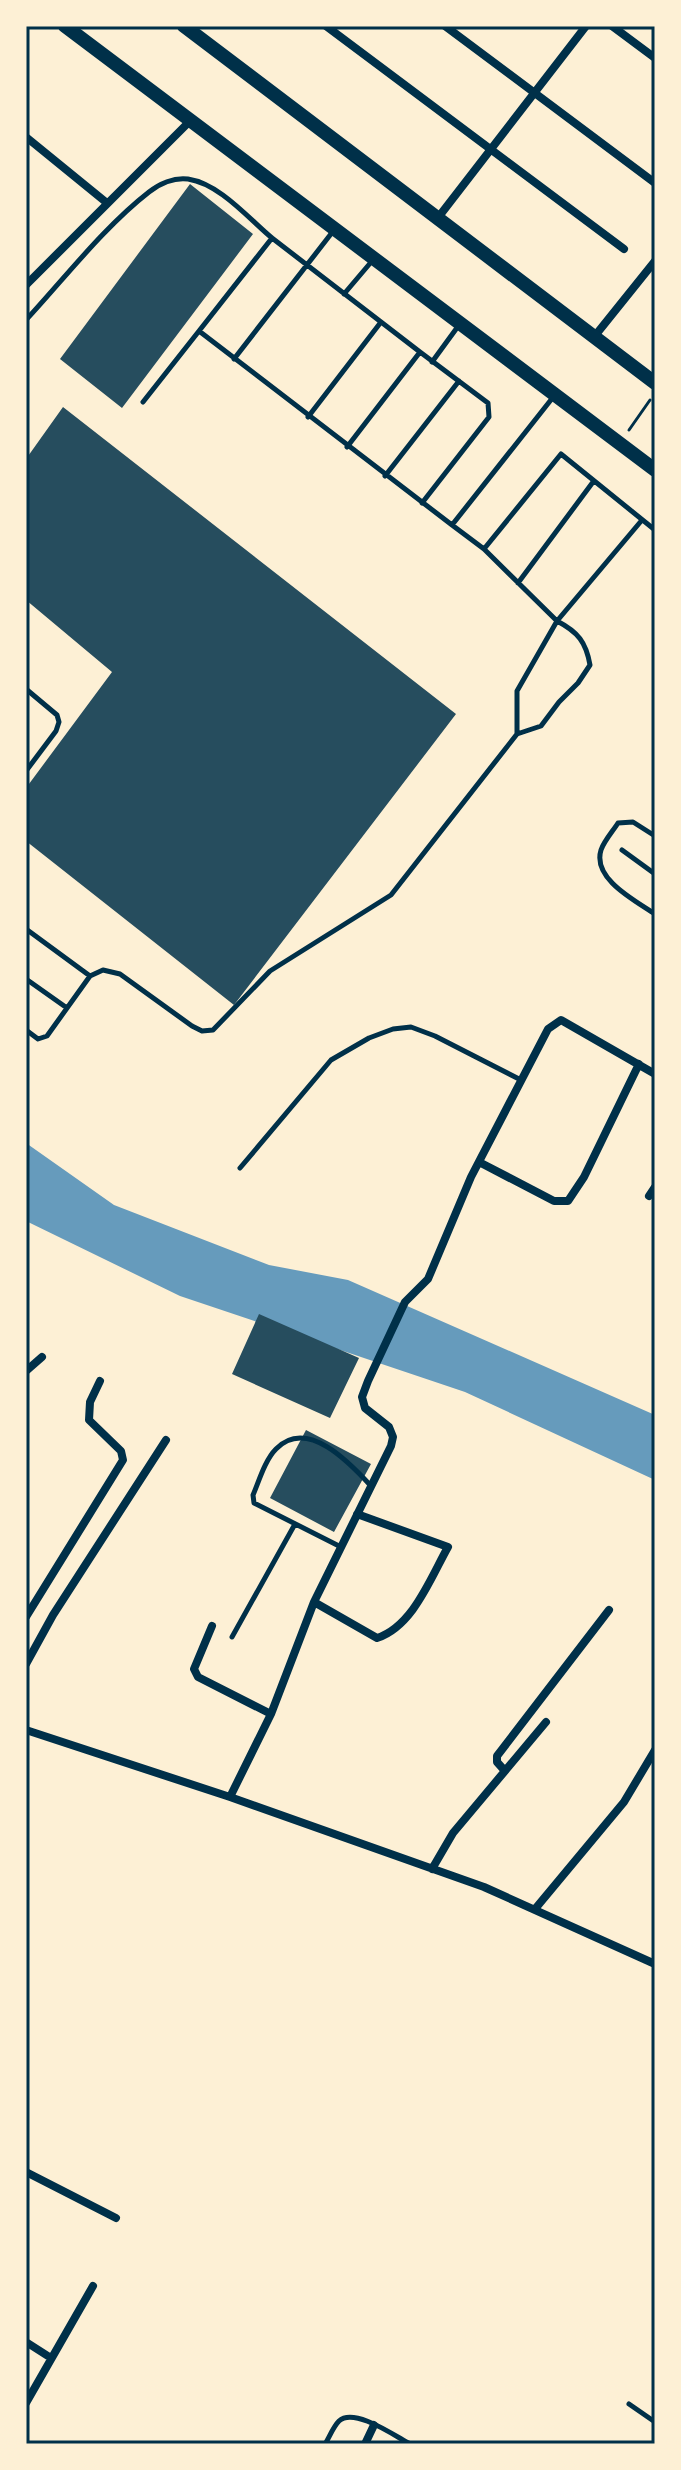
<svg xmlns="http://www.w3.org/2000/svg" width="681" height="2470" viewBox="0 0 681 2470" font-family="Mulish,sans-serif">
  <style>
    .water { fill: #669bbc }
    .building { fill: #264d5e }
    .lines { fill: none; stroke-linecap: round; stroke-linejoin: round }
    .path { stroke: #003049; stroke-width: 3 }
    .service { stroke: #003049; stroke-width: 5 }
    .minor { stroke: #003049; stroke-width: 8 }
    .primary { stroke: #003049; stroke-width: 14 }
    .neatline { fill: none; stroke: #003049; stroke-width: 3 }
  </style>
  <rect width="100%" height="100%" fill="#fdf0d5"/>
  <path class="water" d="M26 1143 114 1205 269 1265 348 1280 655 1415V1480L465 1392 180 1296 26 1221Z"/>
  <path class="building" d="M190 184 253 234 122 408 60 359Z
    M63 407 456 714 234 1005 26 841V788L112 672 26 600V459Z
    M259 1314 359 1358 330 1418 232 1374Z
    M306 1430 371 1464 334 1532 270 1498Z"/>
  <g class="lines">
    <path class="path" d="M629 430 650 400"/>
    <path class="service" d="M272 238 420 352
      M344 294 372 261
      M26 320C64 279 104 227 149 192 159 184 174 177 188 179 220 184 248 218 272 238L199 331 452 525
      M234 359 334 230
      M432 362 459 325
      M143 402 199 331
      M308 417 381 322
      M347 447 420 352 488 403 489 417 422 503
      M385 476 459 381
      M484 549 561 454 655 530
      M518 583 593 482
      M26 689 57 715 59 722 56 731 26 771
      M517 734 541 726 559 702 578 683 590 665C586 642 578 632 557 621L642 520
      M655 836 633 822 618 823C613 831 604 841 601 850 592 879 636 901 655 914
      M622 850 655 874
      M26 929 90 976 103 970 120 974 192 1026 202 1031 213 1030 270 971 391 895 517 734V691L557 621 484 549 452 525 554 396
      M26 979 67 1008
      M26 1030 38 1039 47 1036 90 976
      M240 1168 331 1060 369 1038 393 1029 411 1027 435 1036 521 1080
      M341 1547 254 1503 253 1495C259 1481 265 1460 276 1449 307 1417 350 1463 371 1486
      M232 1637 295 1524
      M629 2404 655 2422
      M325 2444C329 2438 333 2427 339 2421 354 2407 395 2436 410 2444"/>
    <path class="minor" d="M326 26 624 249
      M445 26 655 183
      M612 26 655 58
      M26 137 107 203
      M437 219 586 26
      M26 285 190 121
      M594 337 655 261
      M479 1162 554 1201H568L584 1177 639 1064
      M649 1196 655 1187
      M26 1371 42 1357
      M314 1602 377 1638C413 1626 430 1579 448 1547L357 1514
      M26 1617 123 1460 121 1451 89 1420 90 1402 100 1381
      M212 1626 194 1669 198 1677 271 1714
      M26 1664 53 1615 166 1440
      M26 1730 230 1797 484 1887 655 1964
      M505 1771 497 1762V1756L609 1610
      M230 1797 271 1714 314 1602 391 1446 393 1437 389 1427 365 1408 362 1397 368 1381 405 1302 428 1279 471 1177 548 1029 561 1020 655 1074
      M432 1869 453 1833 546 1722
      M535 1909 624 1802 655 1750
      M26 2172 116 2218
      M26 2342 51 2358
      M26 2403 93 2286
      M365 2444 374 2425"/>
    <path class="primary" d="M65 26 655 470
      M184 26 655 383"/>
  </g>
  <rect width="681" height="2470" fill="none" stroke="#fdf0d5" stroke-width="56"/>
  <rect x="28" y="28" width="625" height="2414" class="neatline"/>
</svg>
